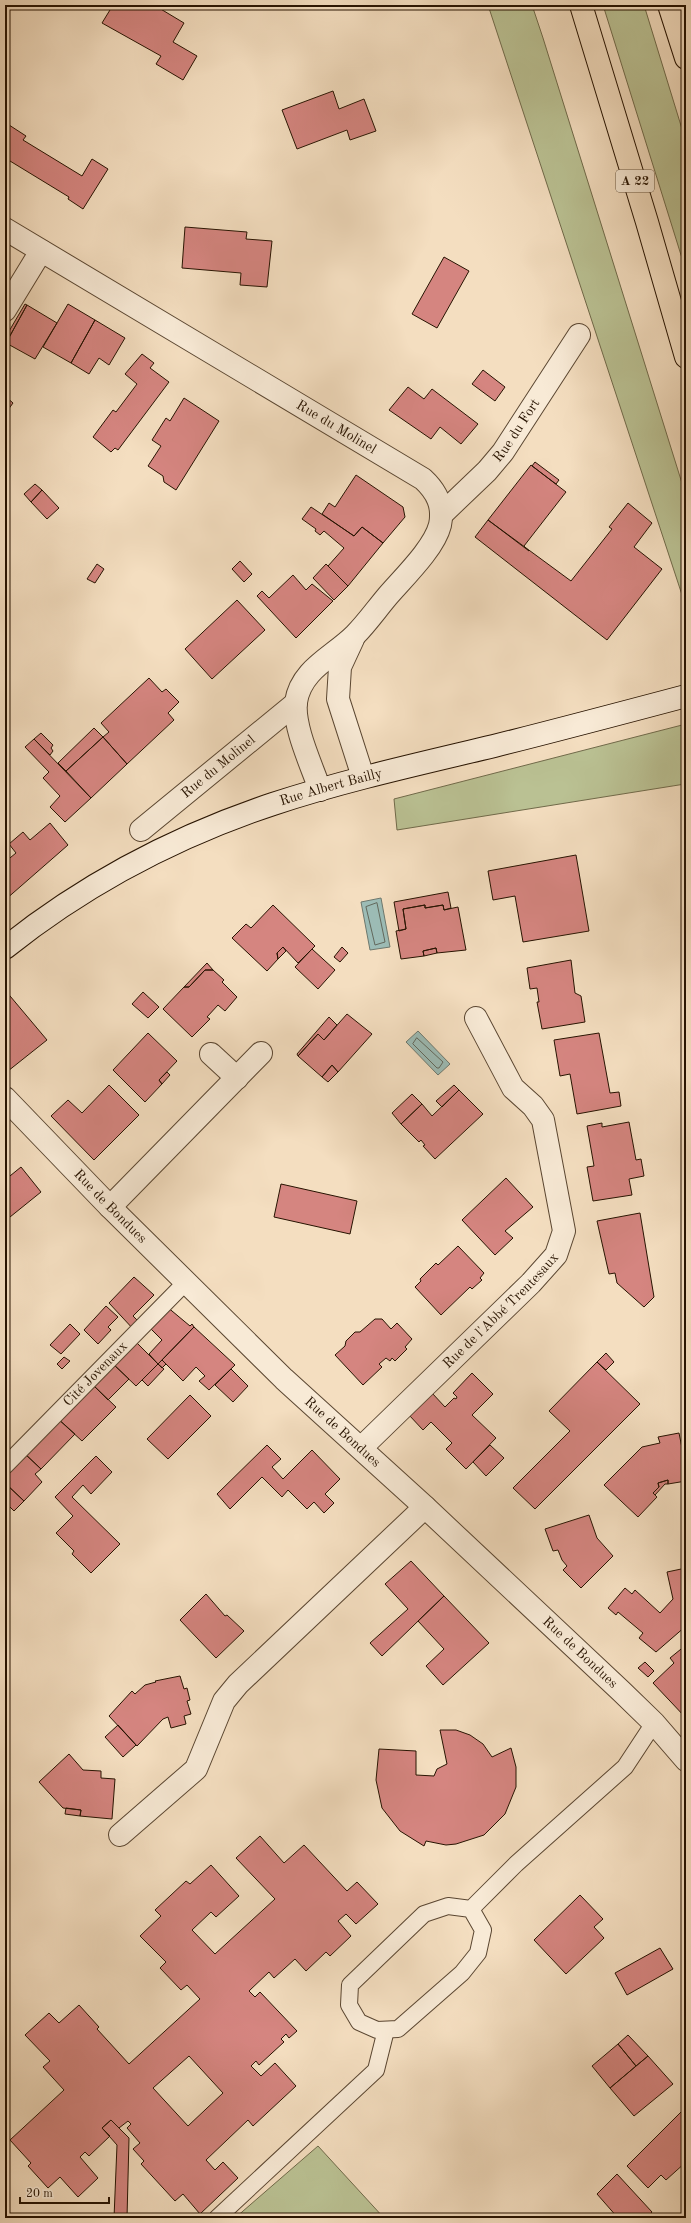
<svg xmlns="http://www.w3.org/2000/svg" width="691" height="2223" viewBox="0 0 691 2223" font-family="'Old Standard TT',serif">
  <style>
    .green { fill: #bac193; stroke: #706a4a }
    .water { fill: #9cbcb6; stroke: #6d786e }
    .lines { fill: none; stroke-linecap: round; stroke-linejoin: round }
    .shore { stroke: #62685c; stroke-width: 1 }
    .building { fill: #d58580; stroke: #271301; fill-rule: evenodd }
    .service-casing { stroke: #5a4631; stroke-width: 18 }
    .minor-casing { stroke: #5a4631; stroke-width: 24 }
    .tertiary-casing { stroke: #5a4631; stroke-width: 24 }
    .secondary-casing { stroke: #271301; stroke-width: 24 }
    .motorway-casing { stroke: #271301; stroke-width: 24 }
    .service { stroke: #f8ead6; stroke-width: 16 }
    .minor { stroke: #f8ead6; stroke-width: 22 }
    .tertiary { stroke: #f8ead6; stroke-width: 22 }
    .secondary { stroke: #f8ead6; stroke-width: 22 }
    .motorway { stroke: #f4dec0; stroke-width: 22 }
    .labels { text-anchor: middle; dominant-baseline: central; stroke-width: 4; stroke-linejoin: round; paint-order: stroke }
    .shield { fill: #f8ead6; stroke: #665441; stroke-width: 1 }
    .shield-label { font-size: 13px; font-weight: bold; fill: #271301 }
    .street-label { font-size: 14px; fill: #271301; stroke: #f8ead6 }
  </style>
  <rect width="100%" height="100%" fill="#f4dec0"/>
  <filter id="stains"><feTurbulence type="fractalNoise" baseFrequency=".005" numOctaves="4"/><feColorMatrix values="0 0 0 0 .2 0 0 0 0 .09 0 0 0 0 .02 0 0 0 .5 -.17"/></filter>
  <radialGradient id="worn" r=".72"><stop offset=".6" stop-color="#630" stop-opacity="0"/><stop offset="1" stop-color="#630" stop-opacity=".3"/></radialGradient>
  <path class="green" d="M488 5H532L543 38 686 496V607Z
    M603 5H644L686 142V271Z
    M686 724V788L685 784 397 830 394 799Z
    M318 2146 384 2218H235Z"/>
  <path class="water" d="M381 898 390 947 370 950 361 902Z
    M418 1031 450 1064 438 1075 406 1042Z"/>
  <g class="lines">
    <path class="shore" d="M377 903 385 942 375 945 366 907Z
      M417 1038 443 1062 439 1068H437L413 1044Z"/>
  </g>
  <path class="building" d="M113 5H154L184 23 173 42 197 56 183 80 156 64 161 56 102 23Z
    M333 91 339 109 364 99 376 131 350 140 347 130 297 149 282 110Z
    M6 123 26 136 23 140 82 176 92 159 108 169 83 209 68 199 69 197 10 161 9 164 5 162Z
    M185 227 247 232 246 239 272 241 267 287 240 285 241 273 182 268Z
    M444 257 469 271 437 328 412 314Z
    M25 304 27 305 6 343 5 338Z
    M68 304 95 320 71 363 43 347Z
    M27 305 57 323 35 359 6 343Z
    M95 320 125 338 109 365 99 358 89 374 71 363Z
    M142 354 154 363 150 368 169 382 118 450 115 448 111 452 93 437 113 410 116 412 137 384 125 374Z
    M483 370 505 387 495 401 472 384Z
    M408 387 424 399 432 389 478 424 461 444 440 427 431 439 389 410Z
    M5 396 13 403 5 414Z
    M184 398 219 421 176 490 164 482 163 476 148 466 161 446 152 440 166 418 170 421Z
    M535 462 559 480 556 484 532 466Z
    M531 465 566 492 524 546 529 551 488 520Z
    M356 475 403 507 405 517 383 543 362 527 354 536 322 514 329 503 335 507Z
    M35 484 42 490 31 502 24 494Z
    M42 490 59 508 47 519 31 502Z
    M628 503 652 523 634 547 662 569 607 640 475 537 488 520 571 581 612 529 609 527Z
    M311 507 354 536 362 527 383 543 348 586 328 566 344 548 324 531 320 535 315 531 316 529 302 519Z
    M240 561 252 574 244 582 232 569Z
    M97 564 104 569 95 583 87 579Z
    M326 564 348 586 334 600 313 578Z
    M293 575 306 590 312 584 333 601 296 638 257 596 262 591 269 598Z
    M237 600 265 630 212 679 185 649Z
    M149 678 162 692 166 689 179 702 168 713 174 720 127 764 103 737 109 732 101 723Z
    M94 728 103 737 66 771 58 763Z
    M41 733 53 745 51 748 53 751 50 755 34 739Z
    M103 737 127 764 91 798 66 771Z
    M34 739 91 798 65 822 50 807 60 796 43 778 49 772 25 747Z
    M50 823 68 845 5 900V862L16 853 9 844 23 832 30 840Z
    M576 855 589 931 523 942 515 896 493 900 488 871Z
    M448 892 451 908 444 910 443 905 425 908V905L403 909 406 929 399 931 394 902Z
    M273 905 315 946 298 963 283 947 277 953 278 959 267 971 232 938 246 924 251 928Z
    M425 905V908L443 905 444 910 458 907 466 950 437 953 436 948 423 951 424 956 401 959 396 931 406 929 403 909Z
    M283 947 286 951 278 959 277 953Z
    M342 947 348 953 340 962 334 957Z
    M436 948 437 953 424 956 423 951Z
    M312 949 335 970 318 989 295 967Z
    M571 960 575 993 581 996 585 1022 542 1029 537 1002H539L537 988 530 989 527 968Z
    M207 963 213 970H205L189 987H184Z
    M205 970H213L224 980 222 982 237 997 225 1011 218 1005 207 1017 210 1019 192 1037 163 1009 184 987H189Z
    M5 990 47 1040 8 1071 5 1068Z
    M143 992 159 1007 148 1018 132 1004Z
    M347 1014 372 1034 338 1072 332 1065 322 1077 298 1056 318 1034 324 1040Z
    M329 1017 337 1025 324 1040 318 1034 298 1056 297 1054Z
    M148 1033 177 1061 159 1080 162 1084 145 1102 113 1070Z
    M599 1033 610 1093 619 1092 621 1106 577 1114 570 1074 560 1076 554 1040Z
    M332 1065 338 1072 328 1082 322 1077Z
    M167 1072 170 1075 162 1084 159 1080Z
    M109 1085 139 1115 94 1160 51 1116 68 1100 82 1113Z
    M454 1085 459 1090 442 1107 436 1101Z
    M459 1090 483 1114 435 1159 423 1146 425 1145 421 1140 419 1142 401 1124 422 1104 432 1116Z
    M412 1094 422 1104 401 1124 392 1113Z
    M629 1122 636 1160 641 1159 644 1176 629 1179 632 1195 593 1201 587 1167 594 1166 587 1126 602 1123V1127Z
    M21 1167 41 1192 10 1217 5 1211V1180Z
    M506 1178 533 1207 505 1231 513 1238 495 1255 462 1220Z
    M281 1184 357 1201 350 1234 274 1217Z
    M640 1213 654 1297 644 1307 617 1283 615 1273 609 1274 597 1221Z
    M458 1246 484 1273 480 1278 482 1280 472 1289 470 1287 441 1315 415 1287 421 1281 420 1279 436 1263 438 1265Z
    M134 1277 154 1295 133 1316 141 1324 135 1331 109 1303Z
    M106 1306 118 1317 108 1327 111 1330 98 1344 84 1330Z
    M166 1306 190 1326 192 1324 194 1327 158 1364 149 1354 162 1340 147 1325Z
    M375 1319H382L391 1329 397 1323 412 1339 405 1347 407 1349 395 1361 392 1358 390 1361 386 1358 379 1364 382 1367 363 1385 335 1355 345 1346 346 1341 355 1332H360Z
    M70 1324 80 1334 61 1354 50 1345Z
    M194 1327 235 1365 209 1390 199 1381 205 1376 196 1367 183 1381 162 1360Z
    M133 1339 158 1364 136 1386 111 1362Z
    M606 1353 614 1362 606 1370 597 1362Z
    M64 1357 70 1361 62 1369 57 1364Z
    M162 1360 166 1364 162 1368 158 1364Z
    M111 1362 129 1379 108 1400 90 1382Z
    M597 1362 640 1404 535 1509 513 1488 570 1431 549 1411Z
    M158 1364 164 1369 148 1386 142 1380Z
    M231 1369 248 1386 233 1402 215 1385Z
    M472 1373 493 1394 472 1415 496 1438 466 1469 446 1449 452 1443 431 1422 423 1430 409 1415 432 1393 445 1407 454 1398 456 1399 457 1397 453 1393Z
    M90 1382 116 1407 82 1441 56 1417Z
    M190 1395 211 1416 168 1459 147 1439Z
    M56 1417 75 1434 41 1469 23 1452Z
    M679 1433 686 1468V1481L668 1484V1480L658 1483 659 1487 653 1493 657 1497 638 1517 604 1485 642 1447 660 1443 658 1437Z
    M267 1445 281 1459 272 1467 283 1479 312 1450 340 1479 325 1494 334 1503 324 1513 314 1502 307 1509 288 1490 282 1497 262 1477 230 1509 217 1494Z
    M490 1445 504 1458 486 1476 473 1462Z
    M23 1452 41 1469 35 1474 42 1482 24 1501 5 1483V1470Z
    M96 1456 112 1472 91 1494 83 1485 72 1497 120 1544 91 1573 72 1554 74 1551 56 1533 73 1516 55 1497Z
    M668 1480V1484H665L655 1495 653 1493 659 1487 658 1483Z
    M5 1483 24 1501 14 1511 7 1504 5 1505Z
    M589 1515 597 1538 613 1556 581 1588 563 1570 567 1566 562 1560 558 1550 553 1551 545 1529Z
    M411 1561 444 1596 382 1656 370 1643 408 1609 385 1584Z
    M686 1568V1626L656 1652 639 1638 643 1633 618 1612 616 1615 608 1608 625 1588 632 1594 635 1590 660 1613 673 1599 667 1572Z
    M206 1594 225 1616 227 1615 244 1631 216 1658 180 1620Z
    M444 1596 489 1643 443 1685 426 1666 444 1649 418 1621Z
    M686 1645V1718L653 1683 674 1663 670 1658Z
    M645 1662 654 1671 648 1677 638 1668Z
    M180 1676 184 1689 187 1688 190 1700 187 1701 191 1714 184 1716 186 1724 171 1728 168 1717 163 1719 137 1746 109 1716 132 1691 135 1694 145 1685 156 1682 155 1681Z
    M118 1725 136 1745 123 1757 105 1737Z
    M440 1730H456L470 1735 483 1744 492 1757 511 1748 516 1767V1787L505 1814 484 1835 456 1844 446 1845 426 1841 424 1846 400 1831 382 1808 376 1780 379 1749 416 1751V1775L434 1776 437 1769 447 1764Z
    M69 1754 83 1770 101 1771V1778L115 1779 112 1819 80 1816 81 1810 63 1808 39 1782Z
    M66 1808 81 1810 80 1816 65 1814Z
    M260 1836 284 1863 304 1845 347 1891 357 1882 378 1904 356 1924 346 1914 338 1921 351 1936 330 1956 326 1952 306 1971 295 1959 274 1978 269 1972 249 1991 255 1997 260 1992 297 2031 289 2038 286 2034 281 2039 284 2042 259 2065 256 2061 251 2066 261 2076 275 2063 296 2086 253 2126 248 2120 206 2160 215 2170 223 2162 238 2178 200 2214 183 2194 175 2201 141 2164 144 2161 133 2149 140 2143 127 2128 131 2124 128 2121 119 2128 111 2120 102 2128 110 2136 89 2156 85 2152 80 2157 98 2178 78 2197 60 2177 48 2188 28 2166 31 2163 10 2140 64 2090 43 2067 50 2061 25 2035 49 2013 59 2023 79 2005 99 2027 97 2029 129 2064 200 1999 187 1985 181 1990 160 1968 166 1962 140 1936 161 1916 155 1910 186 1881 190 1884 211 1865 239 1896 216 1917 211 1912 192 1930 215 1954 275 1899 236 1858ZM189 2056 223 2093 188 2126 153 2088Z
    M580 1895 603 1919 594 1927 604 1938 566 1974 534 1940Z
    M660 1948 673 1969 627 1995 615 1973Z
    M628 2035 648 2056 636 2066 618 2044Z
    M618 2044 636 2066 610 2088 592 2066Z
    M648 2056 673 2084 634 2116 610 2088Z
    M686 2107V2162L666 2180 661 2175 648 2188 627 2166Z
    M111 2120 129 2138 127 2218H114L117 2145 102 2128Z
    M617 2174 652 2212 646 2218H618L597 2194Z"/>
  <g class="lines">
    <defs>
      <g id="service">
        <path id="s1" d="M5 1466 186 1282"/>
        <path d="M471 1909 483 1930 478 1953 462 1973 398 2029 377 2030 359 2022 349 2005 350 1985 424 1914 448 1906 471 1909 516 1864 625 1767 654 1723"/>
        <path d="M217 2218 376 2070 386 2030"/>
      </g>
      <g id="minor">
        <path d="M5 310 41 251"/>
        <path id="s2" d="M441 515 487 471 503 452 579 335"/>
        <path id="s3" d="M141 830 296 703"/>
        <path d="M211 1054 237 1078"/>
        <path id="s4" d="M5 1098 110 1207 284 1379 425 1507 621 1691 654 1723 686 1760"/>
        <path d="M110 1207 261 1053"/>
        <path id="s5" d="M361 1448 531 1283 556 1255 564 1231 543 1120 533 1106 513 1088 476 1018"/>
        <path d="M120 1835 196 1769 224 1701 238 1684 425 1507"/>
      </g>
      <g id="tertiary">
        <path id="s6" d="M5 229 423 479C437 492 444 506 440 525 434 549 402 579 386 598 376 610 366 624 355 635 333 657 301 669 296 702 293 727 312 766 320 790"/>
        <path d="M353 639 340 667 338 699 363 777"/>
      </g>
      <g id="secondary">
        <path id="s7" d="M5 948C84 885 177 836 273 804 346 780 419 764 494 746 558 730 622 713 686 696"/>
      </g>
      <path id="motorway" d="M581 5 647 222 686 357
        M669 5 686 58"/>
    </defs>
    <use href="#service" class="service-casing"/>
    <use href="#minor" class="minor-casing"/>
    <use href="#tertiary" class="tertiary-casing"/>
    <use href="#secondary" class="secondary-casing"/>
    <use href="#motorway" class="motorway-casing"/>
    <use href="#service" class="service"/>
    <use href="#minor" class="minor"/>
    <use href="#tertiary" class="tertiary"/>
    <use href="#secondary" class="secondary"/>
    <use href="#motorway" class="motorway"/>
  </g>
  <g class="labels">
    <rect class="shield" x="616" y="170" width="38" height="22" rx="3"/>
    <g class="shield-label">
      <text x="635" y="181">A 22</text>
    </g>
    <g class="street-label">
      <text stroke="none"><textPath href="#s6" startOffset="386">Rue du Molinel</textPath></text>
      <text stroke="none"><textPath href="#s2" startOffset="114">Rue du Fort</textPath></text>
      <text stroke="none"><textPath href="#s3" startOffset="100">Rue du Molinel</textPath></text>
      <text stroke="none"><textPath href="#s7" startOffset="366">Rue Albert Bailly</textPath></text>
      <text stroke="none"><textPath href="#s4" startOffset="151">Rue de Bondues</textPath></text>
      <text stroke="none"><textPath href="#s5" startOffset="196">Rue de l'Abbé Trentesaux</textPath></text>
      <text stroke="none"><textPath href="#s1" startOffset="129">Cité Jovenaux</textPath></text>
      <text stroke="none"><textPath href="#s4" startOffset="475">Rue de Bondues</textPath></text>
      <text stroke="none"><textPath href="#s4" startOffset="799">Rue de Bondues</textPath></text>
    </g>
  </g>
  <rect width="691" height="2223" fill="none" stroke="#f4dec0" stroke-width="20"/>
  <rect x="6" y="6" width="679" height="2211" fill="none" stroke="#271301" stroke-width="2"/>
  <rect x="10" y="10" width="671" height="2203" fill="none" stroke="#271301"/>
  <path d="M20 2197v6h89v-6" fill="none" stroke="#271301" stroke-width="2"/>
  <text x="26" y="2197" font-size="12" fill="#271301" stroke="#f8ead6" stroke-width="3" paint-order="stroke">20 m</text>
  <rect width="100%" height="100%" filter="url(#stains)"/>
  <rect width="100%" height="100%" fill="url(#worn)"/>
</svg>
